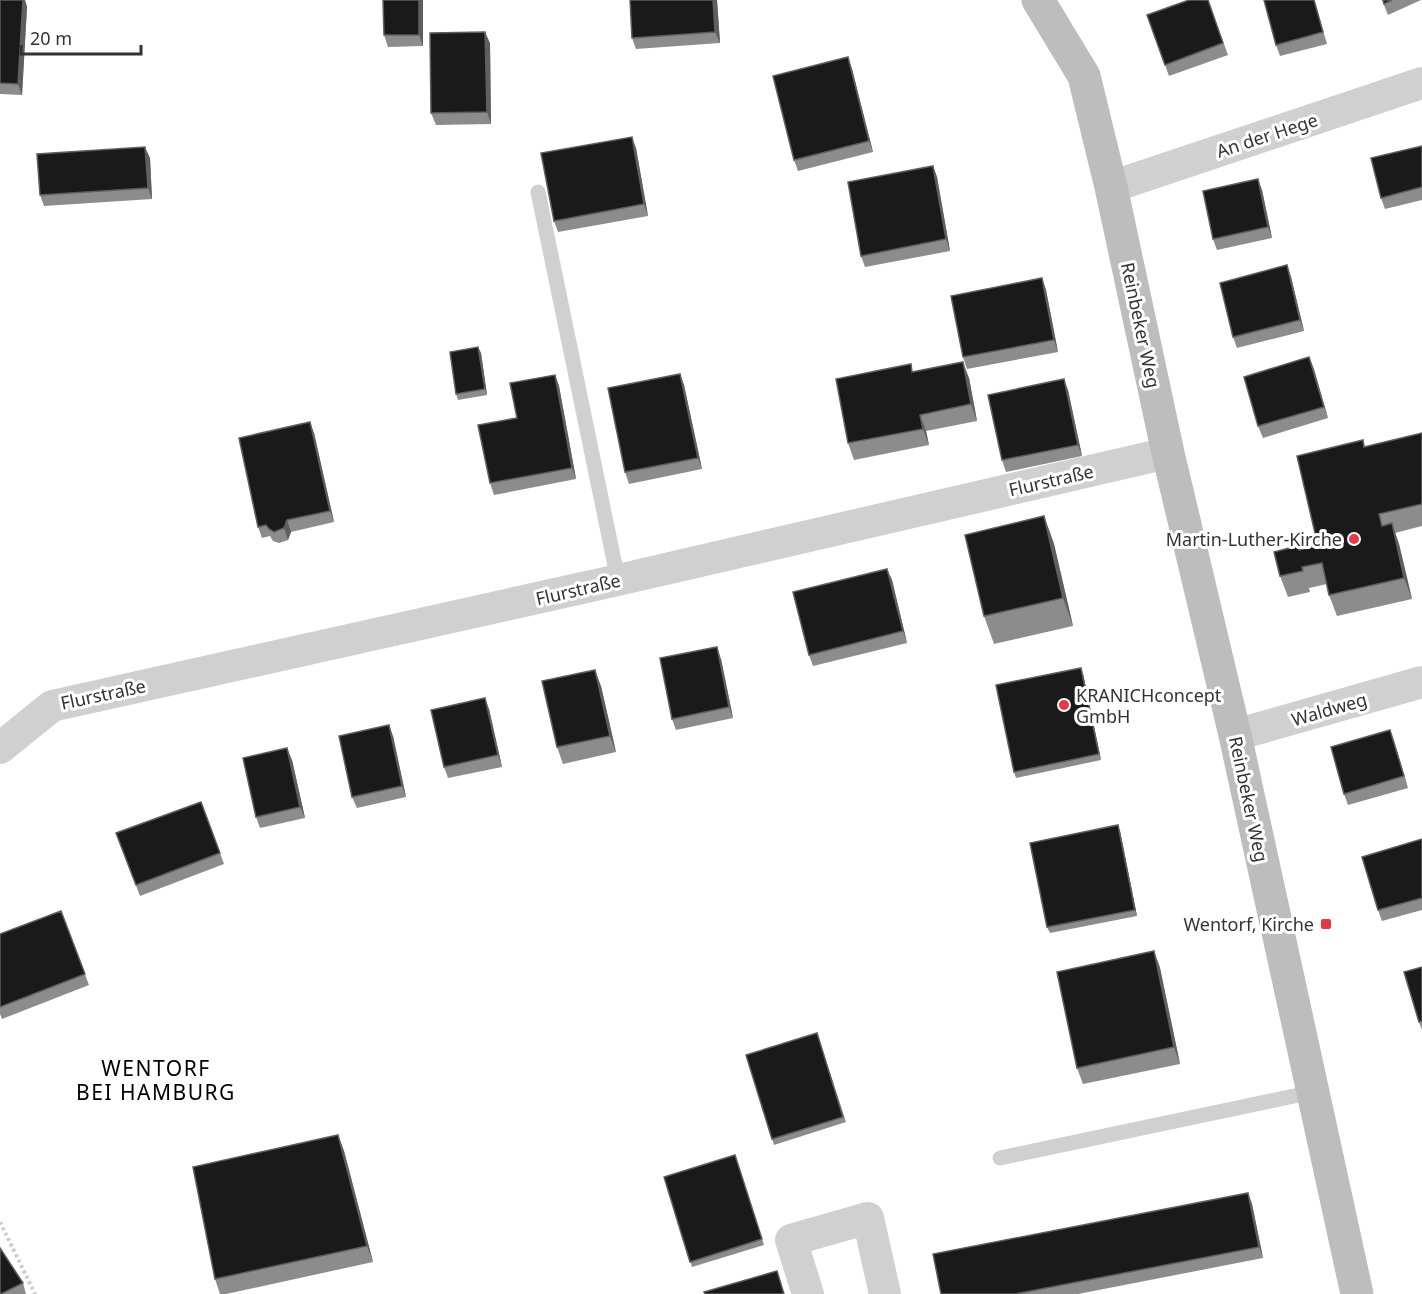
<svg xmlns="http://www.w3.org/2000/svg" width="1422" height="1294" viewBox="0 0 1422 1294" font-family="'Noto Sans',sans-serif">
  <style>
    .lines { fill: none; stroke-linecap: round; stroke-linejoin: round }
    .path { stroke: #cdcdcd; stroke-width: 4; stroke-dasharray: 3 3; stroke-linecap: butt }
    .lane { stroke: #d0d0d0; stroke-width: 15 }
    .street { stroke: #d0d0d0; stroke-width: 32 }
    .secondary { stroke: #bdbdbd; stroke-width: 33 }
    .wall { fill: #8c8c8c }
    .shaded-wall { fill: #5f5f5f }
    .building { fill: #1a1a1a; stroke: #5f5f5f; stroke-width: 1.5 }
    .poi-dot { fill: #e63946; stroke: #fff; stroke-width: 2 }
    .labels { text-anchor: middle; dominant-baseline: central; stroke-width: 6; stroke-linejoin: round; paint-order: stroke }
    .street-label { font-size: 18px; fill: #333; stroke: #fff }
    .poi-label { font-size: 18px; fill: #333; stroke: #fff; text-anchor: end }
    .quarter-label { font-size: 21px; letter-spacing: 1.5px; fill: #000; stroke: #fff }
  </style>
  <rect width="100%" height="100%" fill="#fff"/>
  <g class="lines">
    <path class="path" d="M0 1222 35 1294"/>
    <path class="lane" d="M538 192 618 580
      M1000 1158 1313 1092"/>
    <path class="street" d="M1111 187 1422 83
      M1235 735 1422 682
      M0 748 52 706 618 580 1168 453
      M808 1294 791 1240 868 1218 885 1294"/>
    <path class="secondary" d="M1038 0 1084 76 1111 187 1168 453 1235 735 1357 1294"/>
  </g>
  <path class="wall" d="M0 0H25L27 7 22 95 0 94Z
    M383 0H423V46L388 47 384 35Z
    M630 0H717L720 43 636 49 632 38Z
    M1208 0 1228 55 1169 76 1147 15Z
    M1264 0H1314L1327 44 1280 56 1276 45Z
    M1382 0H1421L1388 15Z
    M490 43 491 124 436 125 431 113Z
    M852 69 873 152 798 171 794 160Z
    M1422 146V200L1385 209 1381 198Z
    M636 148 648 216 558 232 554 221Z
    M150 158 152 199 44 206 40 195Z
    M933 166 937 177 950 251 865 267 861 256Z
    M1262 190 1272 238 1217 250 1213 239Z
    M1287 265 1291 277 1304 331 1237 348 1233 337Z
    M1042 278 1046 290 1058 352 967 369 963 357Z
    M478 347 481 353 487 395 458 400 456 394Z
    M1309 357 1328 418 1263 438 1258 426Z
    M914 372 969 378 977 421 926 431 929 445 854 460 848 443Z
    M680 374 684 385 702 469 629 484 625 472Z
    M555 375 559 386 576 479 494 495 490 483 517 418Z
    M1068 390 1082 456 1006 472 1002 460Z
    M314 433 334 522 291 532 288 540 279 543 273 541 270 536 262 538 258 527Z
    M1422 433V526L1395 533 1399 544 1412 599 1337 616 1329 595 1327 584 1309 588 1310 592 1288 597 1280 576 1299 550 1318 546 1363 440 1365 447Z
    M1044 516 1054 544 1073 626 994 644 984 616Z
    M887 569 892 580 907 643 813 666 809 655Z
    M721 659 733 718 676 730 672 719Z
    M1083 674 1101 760 1016 778 1014 772Z
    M601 686 616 752 563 764 557 747Z
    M489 709 502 767 448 778 444 767Z
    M393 736 406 797 357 808 352 797Z
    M1394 741 1408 788 1348 805 1344 794Z
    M292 760 305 818 260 828 256 817Z
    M201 802 224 864 140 896 116 833Z
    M1120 831 1137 916 1050 933 1047 927Z
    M1422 839V910L1382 921 1378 910Z
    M61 911 89 985 2 1019 0 1014V934Z
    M1154 951 1160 968 1180 1064 1083 1084 1077 1068Z
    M1422 967V1030L1419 1022Z
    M817 1033 846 1122 774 1145 746 1055Z
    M338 1135 344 1151 373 1262 226 1294H220L215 1279Z
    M735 1155 764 1245 692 1267 664 1177Z
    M1248 1193 1252 1204 1263 1258 1078 1294H941Z
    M23 1283 26 1294H0Z"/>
  <path class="shaded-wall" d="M23 0H25L27 7 22 95 18 84Z
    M419 0H423V46L419 35Z
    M713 0H717L720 43 715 32Z
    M485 32 490 43 491 124 487 112Z
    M848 57 852 69 873 152 869 141Z
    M632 137 636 148 648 216 644 204Z
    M145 147 150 158 152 199 148 188Z
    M933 166 937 177 950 251 946 239Z
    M1258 179 1262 190 1272 238 1268 227Z
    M1287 265 1291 277 1304 331 1300 320Z
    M1042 278 1046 290 1058 352 1054 340Z
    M478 347 481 353 487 395 485 389Z
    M1309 357 1314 369 1328 418 1324 407Z
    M963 362 969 378 977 421 971 404Z
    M680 374 684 385 702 469 698 458Z
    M555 375 559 386 576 479 572 468Z
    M1064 379 1068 390 1082 456 1078 445Z
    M920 415 926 431 929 445 923 429Z
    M310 422 314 433 334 522 330 511Z
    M1044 516 1054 544 1073 626 1063 598Z
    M287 520 291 532 288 540 284 528Z
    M1392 523 1399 544 1412 599 1404 578Z
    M887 569 892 580 907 643 903 631Z
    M717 647 721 659 733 718 729 707Z
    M1081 668 1083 674 1101 760 1099 754Z
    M595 670 601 686 616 752 610 736Z
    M485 698 489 709 502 767 498 755Z
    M389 725 393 736 406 797 402 786Z
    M1390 730 1394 741 1408 788 1404 776Z
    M287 748 292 760 305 818 300 807Z
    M1118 825 1120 831 1137 916 1135 910Z
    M1154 951 1160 968 1180 1064 1174 1047Z
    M338 1135 344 1151 373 1262 367 1246Z
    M1248 1193 1252 1204 1263 1258 1259 1247Z"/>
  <path class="building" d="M0 0H23L18 84 0 83Z
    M383 0H419V35H384Z
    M630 0H713L715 32 632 38Z
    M1189 0H1208L1223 43 1165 65 1147 15Z
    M1264 0H1314L1323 32 1276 45Z
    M1383 0H1392L1384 4Z
    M485 32 487 112 431 113 430 33Z
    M848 57 869 141 794 160 773 76Z
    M632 137 644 204 554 221 541 153Z
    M1422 146V187L1381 198 1371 158Z
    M145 147 148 188 40 195 37 154Z
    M933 166 946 239 861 256 848 182Z
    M1258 179 1268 227 1213 239 1203 191Z
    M1287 265 1300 320 1233 337 1220 283Z
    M1042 278 1054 340 963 357 951 296Z
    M478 347 485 389 456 394 450 352Z
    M1309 357 1324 407 1258 426 1244 377Z
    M963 362 971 404 920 415 923 429 848 443 836 379 911 364 912 372Z
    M680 374 698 458 625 472 608 388Z
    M555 375 572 468 490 483 478 425 517 418 510 383Z
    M1064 379 1078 445 1002 460 988 395Z
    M310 422 330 511 287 520 284 528 274 532 269 529 266 525 258 527 239 438Z
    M1422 433V504L1379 514 1382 526 1392 523 1404 578 1329 595 1322 563 1302 567 1303 571 1280 576 1274 552 1297 546 1299 550 1318 546 1297 456 1363 440 1364 447Z
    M1044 516 1063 598 984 616 965 535Z
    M887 569 903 631 809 655 793 592Z
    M717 647 729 707 672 719 660 658Z
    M1081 668 1099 754 1014 772 996 685Z
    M595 670 610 736 557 747 542 681Z
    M485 698 498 755 444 767 431 710Z
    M389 725 402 786 352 797 339 736Z
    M1390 730 1404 776 1344 794 1331 747Z
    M287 748 300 807 256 817 243 758Z
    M201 802 220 853 136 885 116 833Z
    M1118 825 1135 910 1047 927 1030 843Z
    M1422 839V898L1378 910 1362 857Z
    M61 911 85 974 0 1007V934Z
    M1154 951 1174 1047 1077 1068 1057 972Z
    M1422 967V1021L1419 1022 1404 972Z
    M817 1033 843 1117 772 1139 746 1055Z
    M338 1135 367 1246 215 1279 193 1167Z
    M735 1155 762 1239 690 1262 664 1177Z
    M1248 1193 1259 1247 1015 1294H941L933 1254Z
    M0 1248 23 1283 1 1294H0Z
    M777 1271 784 1294H705L704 1292Z"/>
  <g class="poi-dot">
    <circle cx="1354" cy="539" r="6"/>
    <circle cx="1064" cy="705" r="6"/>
    <rect x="1320" y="918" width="12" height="12" rx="3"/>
  </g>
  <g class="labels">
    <g class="street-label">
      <text transform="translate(1267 135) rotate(-18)">An der Hege</text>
      <text transform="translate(1141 325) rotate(78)">Reinbeker Weg</text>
      <text transform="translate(1051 480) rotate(-13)">Flurstraße</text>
      <text transform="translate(578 589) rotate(-13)">Flurstraße</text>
      <text transform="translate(103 694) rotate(-12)">Flurstraße</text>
      <text transform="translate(1329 709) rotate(-16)">Waldweg</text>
      <text transform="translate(1249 799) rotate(78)">Reinbeker Weg</text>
    </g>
    <g class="poi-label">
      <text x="1342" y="539">Martin-Luther-Kirche</text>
      <text x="1076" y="695" text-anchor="start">KRANICHconcept<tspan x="1076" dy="21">GmbH</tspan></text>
      <text x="1314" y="924">Wentorf, Kirche</text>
    </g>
    <g class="quarter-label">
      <text x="156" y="1068">WENTORF<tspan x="156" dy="24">BEI HAMBURG</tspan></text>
    </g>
  </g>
  <path d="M21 45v9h120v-9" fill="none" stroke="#333333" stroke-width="3"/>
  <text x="30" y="45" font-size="18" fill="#333333" stroke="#ffffff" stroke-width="4.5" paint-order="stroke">20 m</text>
</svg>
